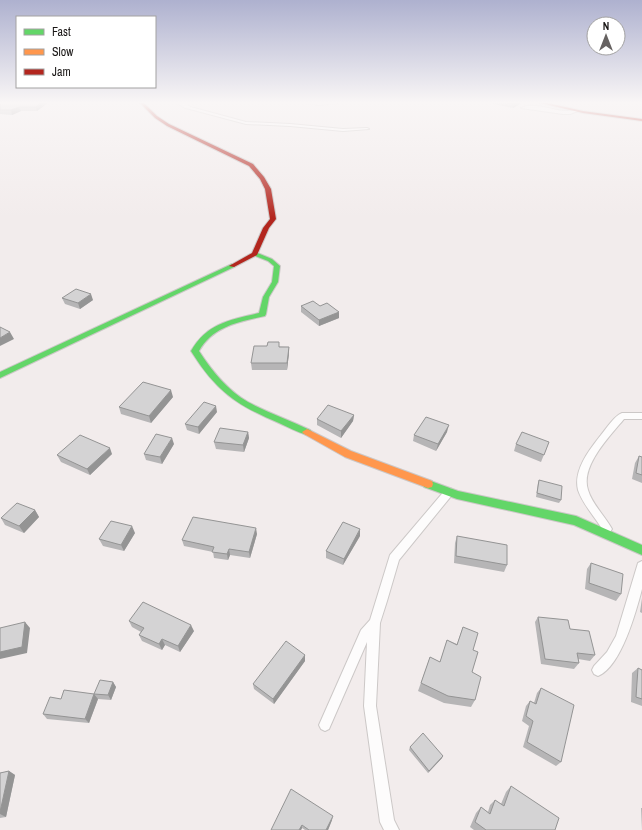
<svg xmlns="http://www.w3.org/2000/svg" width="642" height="830" viewBox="0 0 642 830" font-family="'Archivo Narrow',sans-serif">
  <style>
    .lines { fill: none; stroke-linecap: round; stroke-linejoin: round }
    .lane-casing { stroke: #ccc8c7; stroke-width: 2 }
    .street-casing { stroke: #ccc8c7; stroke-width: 2 }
    .fast-casing { stroke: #ccc8c7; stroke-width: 2 }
    .slow-casing { stroke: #ccc8c7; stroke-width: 2 }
    .jam-casing { stroke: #ccc8c7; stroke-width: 2 }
    .lane { fill: #fdfcfc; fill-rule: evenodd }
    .street { fill: #fdfcfc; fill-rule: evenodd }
    .fast { fill: #63d668; fill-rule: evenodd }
    .slow { fill: #ff974d; fill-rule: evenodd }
    .jam { fill: #b3261e; fill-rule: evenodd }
    .wall { fill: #b6b5b6 }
    .shaded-wall { fill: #949494 }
    .building { fill: #d4d3d4; stroke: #949494 }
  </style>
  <rect width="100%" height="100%" fill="#f2ecec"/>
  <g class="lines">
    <defs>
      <path id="lane" d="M301 102H346L319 105Z
        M187 106 246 122 290 124 343 129 367 128 369 129 343 131 290 126 246 124 186 108Z
        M527 106C544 104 559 114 576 110L578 111 570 114H563L521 108Z
        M622 413H642V419H624C610 436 580 466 588 490 592 504 605 516 612 529L610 532 607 533 604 532C596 518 583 505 578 490 573 470 590 449 601 435 606 429 614 416 622 413Z
        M449 488 452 489 454 492 452 495 399 560 387 601 380 623 376 706 394 820 399 830H384L380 822 364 706 367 642 329 729 325 731 321 729 319 725 361 630 370 620 390 555 446 489Z
        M642 561C642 570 642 581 642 589 636 612 621 667 598 676L594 674 592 670 594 666 607 652 616 636 638 563Z"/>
      <path id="street" d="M176 102H184L190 107 185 108Z"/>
      <path id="fast" d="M255 252 272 259 280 266 278 282 269 297 266 314 265 316C239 322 213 326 199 351 212 371 227 390 248 402 268 413 290 420 310 430L312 432 307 435C297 432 288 427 279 423 236 405 216 391 191 351 207 323 230 320 259 313L263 297 272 282 274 266 268 261 253 255 252 254Z
        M232 264 235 266 234 267 0 378V372Z
        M428 480 458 491 576 516 642 545V555L574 525 457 499 424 487 423 484 424 481Z"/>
      <path id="slow" d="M307 429 351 451 432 481 433 484 432 487 428 488 345 457 304 434 302 432Z"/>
      <path id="jam" d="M139 102H143L157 116 169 124 253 164 264 177 271 189 276 219 269 228 257 255 234 267 229 266 252 253 263 228 270 219 265 189 260 179 249 166 167 126 155 118Z
        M536 102H543L583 111 642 119V121L583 113Z"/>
    </defs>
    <use href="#lane" class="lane-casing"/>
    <use href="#street" class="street-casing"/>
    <use href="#fast" class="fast-casing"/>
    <use href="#slow" class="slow-casing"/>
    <use href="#jam" class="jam-casing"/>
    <use href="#lane" class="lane"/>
    <use href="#street" class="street"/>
    <use href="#fast" class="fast"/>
    <use href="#slow" class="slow"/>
    <use href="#jam" class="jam"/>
  </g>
  <path class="wall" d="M0 102H49L37 111H21L12 115 0 114Z
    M484 102H523L513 108Z
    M62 298 93 300 80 309 65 304Z
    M301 306H320L339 318 319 326 301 312Z
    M267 346 289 347V353L287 370H252L251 363Z
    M173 397 151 423 121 414 119 407Z
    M217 412 199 434 187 430 185 424Z
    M354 415 353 421 341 438 317 425V419Z
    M248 432 249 438 244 452 216 449 214 442Z
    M447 432 436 451 413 441 414 435Z
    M549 442 541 462 514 451 516 444Z
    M174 444 162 464 146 460 144 454Z
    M112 454 90 475 61 462 57 455Z
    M639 456 642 457V483L632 479 635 463Z
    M539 480 561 500 559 503 536 497 538 483Z
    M35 510 39 517 24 533 5 525 1 518Z
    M135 533 124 551 103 546 99 539Z
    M257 534 250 558 230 555 228 560 214 558 213 552 184 546 182 540Z
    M360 536 343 565 326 558V551Z
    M457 536 507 565 504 572 454 563 455 543Z
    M591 563 621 594 616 601 585 589 587 569Z
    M642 598V613L640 612Z
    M538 617 570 629 595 655 590 661 578 659 579 663 574 669 541 664 535 622Z
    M129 621 194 631 180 652 165 645 162 650 142 641 139 635 141 632 132 627Z
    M463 627 473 650 472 672 475 700 471 707 444 703 418 691 430 657 440 662 447 640 457 644Z
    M305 655V661L274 704 254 689 253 684Z
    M638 668 642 670V706L631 702 632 673Z
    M113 682 116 687 111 700 98 699 89 723 47 719 43 714 61 699 94 694Z
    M541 688 561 762 556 766 523 747 529 726 522 721 526 706 530 701 534 703 537 693Z
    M410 747 442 758 428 773 409 750Z
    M9 771 15 775 6 817 0 818V773Z
    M511 786 555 830H474L470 827 476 813 481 807 488 812 490 805 495 800 501 804 506 792Z
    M641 808H642V830Z
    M332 820 328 830H305L302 828 301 830H271Z"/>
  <path class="shaded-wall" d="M42 102H49L37 111 36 107Z
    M517 102H523L513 108 514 104Z
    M19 107 21 111 12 115 11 110Z
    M91 294 93 300 80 309 78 303Z
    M339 312V318L319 326V320Z
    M10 332 14 339 0 346V338Z
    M289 347V353L287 370V363Z
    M171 390 173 397 151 423 149 416Z
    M216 406 217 412 199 434 198 427Z
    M354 415 353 421 341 438V431Z
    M449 425 447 432 436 451 438 444Z
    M248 432 249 438 244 452 243 445Z
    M172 438 174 444 162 464 160 457Z
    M110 448 112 454 90 475 87 469Z
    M35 510 39 517 24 533 19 526Z
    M132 526 135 533 124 551 121 545Z
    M256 528 257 534 250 558 249 552Z
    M360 529V536L343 565 344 559Z
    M229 549 230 555 228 560 227 554Z
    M25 622 30 628 27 653 0 659V652Z
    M191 625 194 631 180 652 178 646Z
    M162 639 165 645 162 650 159 644Z
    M305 655V661L274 704 273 699Z
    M113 682 116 687 111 700 108 695Z
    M94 694 98 699 89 723 85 719Z
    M443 756 442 758 428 773 429 771Z
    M9 771 15 775 6 817 0 814V812Z
    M333 816 332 820 328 830H326Z
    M302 825V828L301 830H299Z"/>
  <path class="building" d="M0 102H42L36 107H19L11 110H0Z
    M506 102H517L514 104Z
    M76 289 91 294 78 303 62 298Z
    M313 301 320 306 327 303 339 312 319 320 301 306Z
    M0 327 10 332 0 338Z
    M268 342H279V347H289L287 363H251L254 346H267Z
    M143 382 171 390 149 416 119 407Z
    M204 402 216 406 198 427 185 424Z
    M328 405 354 415 341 431 317 419Z
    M426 417 449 425 438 444 414 435Z
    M220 428 248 432 243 445 214 442Z
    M522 432 549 442 544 455 516 444Z
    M156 434 172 438 160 457 144 454Z
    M80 435 110 448 87 469 57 455Z
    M639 456 642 457V475L636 473Z
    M539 480 562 486 561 500 537 493Z
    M17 503 35 510 19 526 1 518Z
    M193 517 256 528 249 552 229 549 227 554 212 552 214 547 182 540Z
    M111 521 132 526 121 545 99 539Z
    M343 522 360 529 344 559 326 551Z
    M457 536 507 545V565L456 556Z
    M591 563 623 574 621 594 589 583Z
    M143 602 191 625 178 646 162 639 159 644 139 635 144 628 129 621Z
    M538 617 568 620 570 629 589 631 595 655 577 653 579 663 545 659Z
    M25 622 22 647 0 652V628Z
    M463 627 478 633 473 650 478 652 472 672 481 677 475 700 448 696 421 683 430 657 440 662 447 640 457 645Z
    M286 641 305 655 273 699 253 684Z
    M638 668 642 670V699L636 697Z
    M100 680 113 682 108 695 94 694 85 719 43 714 50 697 61 699 64 690 94 694Z
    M541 688 574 705 561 762 527 742 533 721 526 716 530 701 536 704Z
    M423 733 443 756 429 771 410 747Z
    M9 771 0 812V773Z
    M511 786 559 818 555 830H486L475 822 481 807 490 814 495 800 504 806Z
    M291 789 333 816 326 830H309L302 825 299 830H271Z"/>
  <linearGradient id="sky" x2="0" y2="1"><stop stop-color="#aeb1cf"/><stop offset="0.47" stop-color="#f9f6f6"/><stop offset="1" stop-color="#f9f6f6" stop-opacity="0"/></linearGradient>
  <rect width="642" height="218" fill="url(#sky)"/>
  <rect x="16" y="16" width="140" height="72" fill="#ffffff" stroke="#a3a2a2"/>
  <rect x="24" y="29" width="20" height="6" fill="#63d668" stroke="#a3a2a2"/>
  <text x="52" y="36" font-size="12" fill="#1a1716">Fast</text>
  <rect x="24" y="49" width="20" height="6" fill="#ff974d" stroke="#a3a2a2"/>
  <text x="52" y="56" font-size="12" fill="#1a1716">Slow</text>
  <rect x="24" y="69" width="20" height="6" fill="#b3261e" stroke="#a3a2a2"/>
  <text x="52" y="76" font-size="12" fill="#1a1716">Jam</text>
  <g transform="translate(606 36)"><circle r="19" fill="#ffffff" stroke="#a3a2a2"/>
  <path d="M0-3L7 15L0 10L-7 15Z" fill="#666261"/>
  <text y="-6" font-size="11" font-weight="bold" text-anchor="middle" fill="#1a1716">N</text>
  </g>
</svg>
